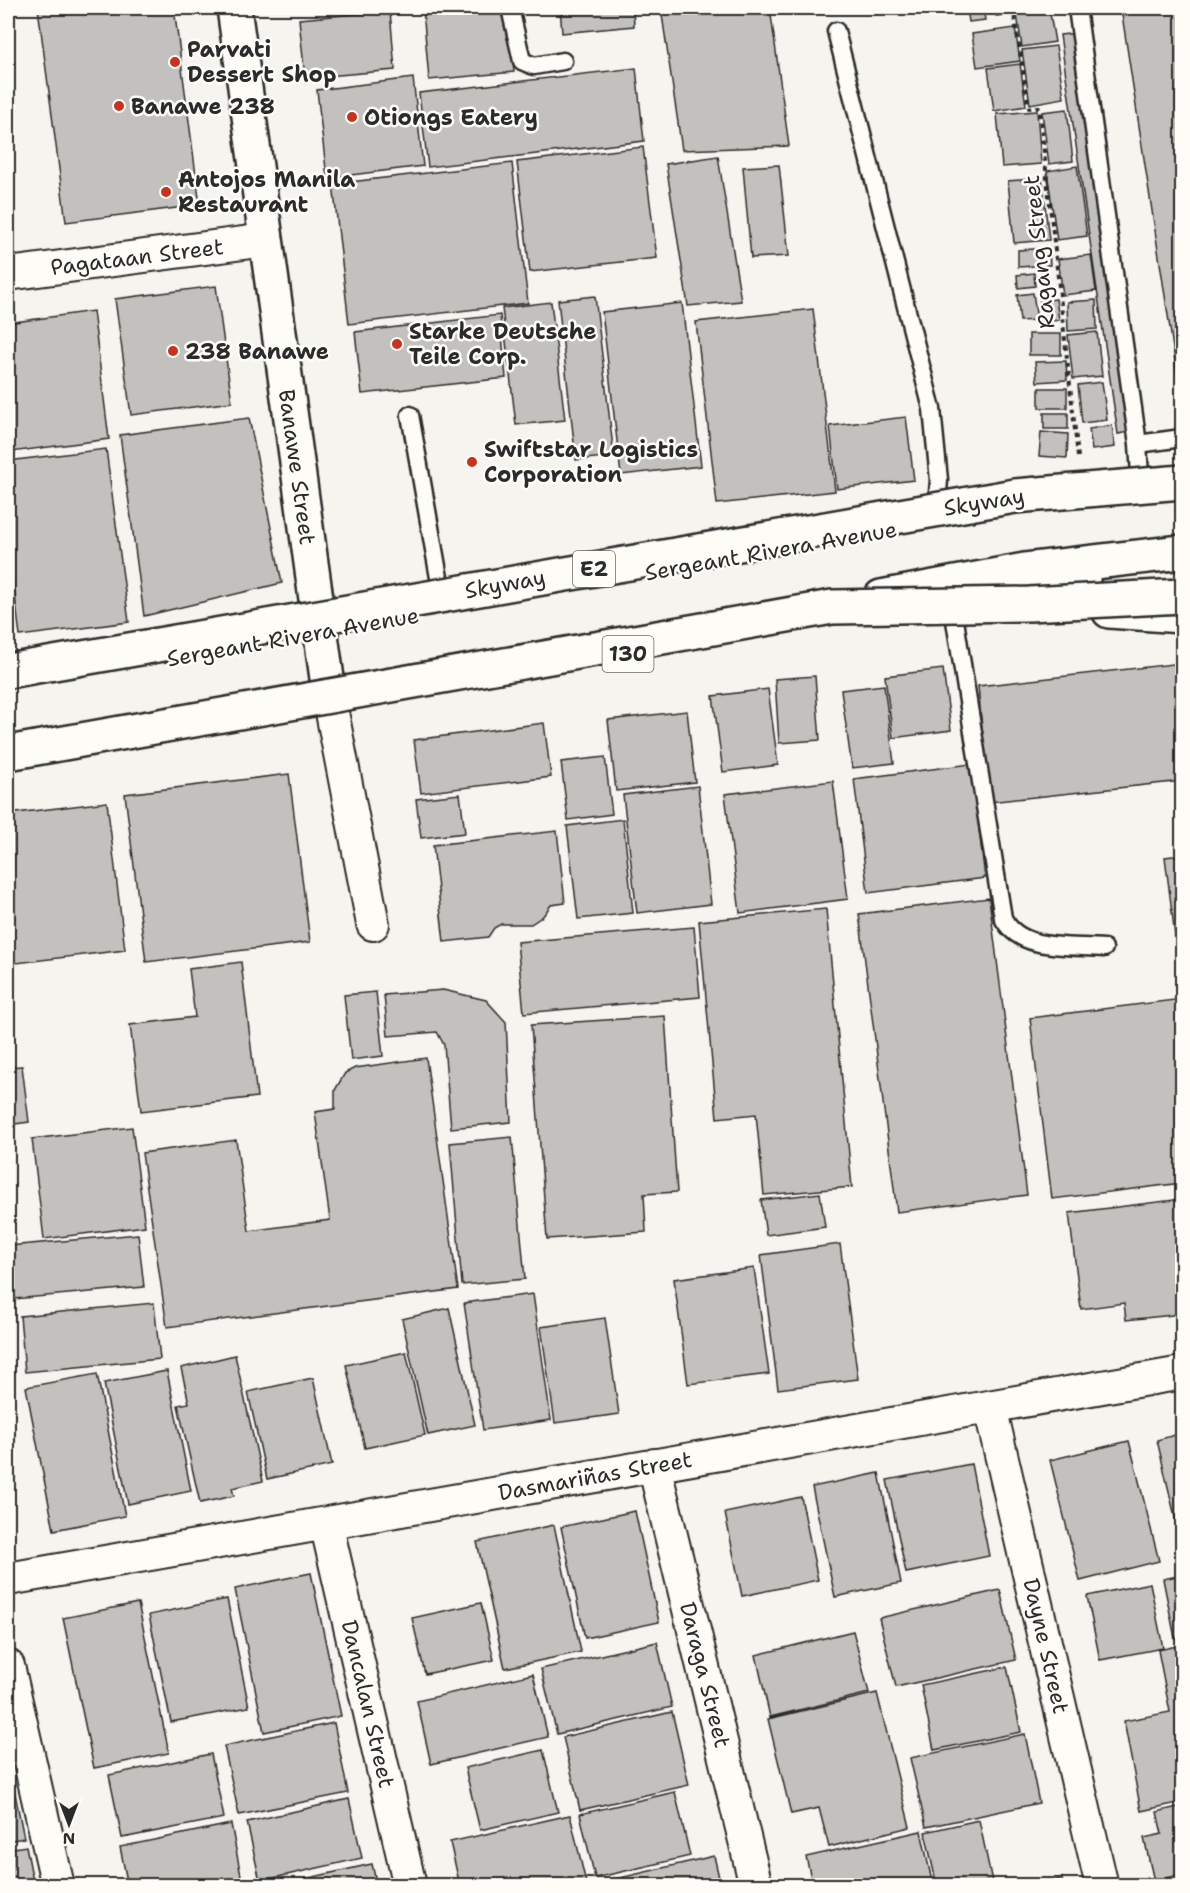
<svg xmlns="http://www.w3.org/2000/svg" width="1190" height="1893" viewBox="0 0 1190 1893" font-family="'Shantell Sans',sans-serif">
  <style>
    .building { fill: #c2c1be; stroke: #2b2b2b; stroke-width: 1.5 }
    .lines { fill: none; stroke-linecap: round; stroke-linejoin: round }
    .lane-casing { stroke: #2b2b2b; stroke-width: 21 }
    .street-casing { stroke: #2b2b2b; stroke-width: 36 }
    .secondary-casing { stroke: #2b2b2b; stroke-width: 38 }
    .primary-casing { stroke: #2b2b2b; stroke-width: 38 }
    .highway-casing { stroke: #2b2b2b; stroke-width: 38 }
    .path { stroke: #2b2b2b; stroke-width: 4; stroke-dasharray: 4.5 4.5; stroke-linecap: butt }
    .lane { stroke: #fdfcf7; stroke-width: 16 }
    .street { stroke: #fdfcf7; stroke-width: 32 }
    .secondary { stroke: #fdfcf7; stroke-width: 33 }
    .primary { stroke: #fdfcf7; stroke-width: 33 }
    .highway { stroke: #fdfcf7; stroke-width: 33 }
    .highway-bridge-casing { stroke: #2b2b2b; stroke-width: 38; stroke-linecap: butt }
    .highway-bridge { stroke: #fdfcf7; stroke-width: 33 }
    .poi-dot { fill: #c8321e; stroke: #fdfcf7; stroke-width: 2 }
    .labels { text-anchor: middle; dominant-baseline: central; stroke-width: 5; stroke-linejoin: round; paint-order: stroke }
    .shield { fill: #fdfcf7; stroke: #6a6a68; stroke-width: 1.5 }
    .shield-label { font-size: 21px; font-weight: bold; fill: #2b2b2b }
    .poi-label { font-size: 22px; font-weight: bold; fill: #2b2b2b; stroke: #fdfcf7; text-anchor: start }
    .street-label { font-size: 22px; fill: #2b2b2b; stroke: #fdfcf7 }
  </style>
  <rect width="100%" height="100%" fill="#f5f4ef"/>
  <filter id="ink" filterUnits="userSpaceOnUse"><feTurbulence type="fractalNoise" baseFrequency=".0167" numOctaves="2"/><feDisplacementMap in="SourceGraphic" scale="12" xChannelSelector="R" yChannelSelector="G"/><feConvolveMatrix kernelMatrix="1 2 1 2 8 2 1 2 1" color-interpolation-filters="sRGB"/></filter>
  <g filter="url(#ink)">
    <path class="building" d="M38 8H174L200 205 66 222Z
      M443 8H508L514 72 429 80 423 9Z
      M560 8H633L634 26 562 33Z
      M661 8H770L789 146 682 150Z
      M967 8H983L985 20 969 22Z
      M994 8H1011L1012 14 996 16Z
      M1016 8H1049L1055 42 1022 47Z
      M1121 8H1182V407Z
      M390 11 395 70 305 78 299 19Z
      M1015 28 1020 61 977 67 972 34Z
      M1087 32 1145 429 1118 434 1060 35Z
      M1056 46 1064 98 1030 104 1022 50Z
      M1020 64 1026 106 994 111 988 68Z
      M636 68 644 141 428 167 419 93Z
      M413 78 423 166 327 178 317 90Z
      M1067 109 1073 161 1049 164 1042 112Z
      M1037 111 1041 164 1002 167 997 114Z
      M643 147 657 258 530 272 517 162Z
      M718 156 741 301 688 306 666 164Z
      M512 163 528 303 349 324 333 184Z
      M779 165 789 256 751 258 743 167Z
      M1077 166 1087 236 1057 240 1047 171Z
      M1042 178 1049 240 1014 243 1008 181Z
      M1049 248 1050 265 1018 267V250Z
      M1091 255 1096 291 1063 295 1058 259Z
      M1034 273 1035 286 1018 288 1017 275Z
      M216 286 232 402 131 415 115 299Z
      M1033 293 1037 320 1020 321 1017 295Z
      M595 296 614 456 576 460 558 300Z
      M1056 299 1059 320 1043 322 1040 301Z
      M1096 300 1097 329 1068 331 1067 302Z
      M551 302 565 420 516 425 502 308Z
      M682 303 701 466 621 475 602 312Z
      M813 309 835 491 717 504 696 322Z
      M93 311 109 439 11 452 8 425V323Z
      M500 315 506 378 362 394 355 332Z
      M1097 332 1102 376 1073 379 1068 335Z
      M1029 334H1061V355H1029Z
      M1066 361 1067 380 1037 382 1035 362Z
      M1102 382 1107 420 1082 423 1078 385Z
      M1039 388H1067V408H1039Z
      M1044 413H1068V429H1044Z
      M906 417 914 480 837 489 830 426Z
      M249 418 282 583 144 616 120 435Z
      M1112 425 1115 447 1092 450 1089 429Z
      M1041 432 1068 434 1067 458 1039 456Z
      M106 449 129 622 20 636 8 539V461Z
      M1182 663V781L989 802 978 686Z
      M943 669 951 730 893 738 885 676Z
      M815 676 820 740 779 743 775 679Z
      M884 685 894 763 852 768 841 690Z
      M768 689 778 765 723 772 713 696Z
      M687 711 695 782 616 791 608 720Z
      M544 723 551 777 421 793 414 740Z
      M605 757 612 814 568 820 561 762Z
      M971 764 985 878 868 893 854 779Z
      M289 774 310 942 146 962 125 794Z
      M833 781 848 899 740 913 725 794Z
      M698 786 711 904 637 913 623 795Z
      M460 794 465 833 421 838 416 799Z
      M107 802 125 950 8 964V814Z
      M623 819 633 913 578 919 567 826Z
      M557 831 565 903 551 905 543 916 531 924H501L494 928 488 937 444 942 433 845Z
      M1182 855V991L1165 857Z
      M989 898 1027 1195 897 1212 859 914Z
      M826 909 852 1187 764 1195 756 1114 717 1118 699 921Z
      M694 927 700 997 524 1013 517 942Z
      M241 962 257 1097 141 1111 130 1025 195 1017 189 969Z
      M443 990 486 1000 506 1022 511 1122 451 1128 444 1045 437 1032 388 1036 384 995Z
      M376 992 383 1056 351 1060 344 995Z
      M1182 999V1183L1052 1199 1030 1018Z
      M665 1016 677 1192 644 1194 646 1232 547 1239 531 1025Z
      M426 1058 458 1289 167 1327 142 1153 236 1140 249 1231 330 1220 315 1112 335 1109V1090L345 1073 355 1068Z
      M22 1066 29 1122 8 1125V1067Z
      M132 1127 145 1226 44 1239 32 1139Z
      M512 1137 525 1279 462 1285 450 1143Z
      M820 1193 825 1227 766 1235 761 1200Z
      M1182 1199V1314L1126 1320 1124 1303 1081 1309 1069 1213Z
      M138 1234 144 1287 14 1299 9 1246Z
      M840 1244 858 1379 778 1389 761 1255Z
      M754 1268 769 1374 688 1384 674 1279Z
      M533 1294 551 1420 483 1430 464 1303Z
      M154 1303 160 1359 25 1372 20 1316Z
      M449 1308 475 1425 428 1435 402 1319Z
      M605 1318 619 1414 555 1423 541 1327Z
      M406 1352 425 1435 365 1448 346 1365Z
      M235 1355 263 1481 232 1488 234 1496 200 1503 178 1405 189 1403 181 1368Z
      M167 1371 191 1491 128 1504 104 1383Z
      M97 1374 125 1516 54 1530 26 1387Z
      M313 1378 332 1465 267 1479 248 1392Z
      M1182 1433V1547L1157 1440Z
      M1129 1441 1159 1561 1080 1581 1050 1460Z
      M971 1464 989 1556 906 1573 887 1480Z
      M879 1473 901 1583 835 1597 812 1487Z
      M801 1497 818 1580 742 1596 725 1513Z
      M635 1511 659 1622 585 1638 561 1527Z
      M554 1525 581 1652 505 1668 477 1542Z
      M311 1573 341 1716 264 1732 235 1589Z
      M1182 1575V1636L1175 1638 1163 1579Z
      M1150 1583 1163 1648 1100 1660 1087 1596Z
      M1000 1590 1016 1660 896 1687 879 1618Z
      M227 1599 249 1707 171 1722 149 1615Z
      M138 1603 169 1753 94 1768 63 1618Z
      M481 1603 494 1660 425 1674 412 1618Z
      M853 1631 869 1693 770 1717 756 1655Z
      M657 1642 672 1707 557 1734 541 1669Z
      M1182 1645V1802L1141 1811 1124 1721 1170 1712 1158 1650Z
      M1007 1667 1021 1732 934 1750 921 1685Z
      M533 1674 548 1737 431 1764 417 1701Z
      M877 1693 910 1827 829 1847 819 1808 791 1814 768 1719Z
      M672 1712 689 1785 580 1810 563 1737Z
      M334 1723 348 1793 239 1815 224 1746Z
      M1025 1734 1039 1803 926 1827 910 1758Z
      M543 1750 558 1812 480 1830 465 1768Z
      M211 1754 224 1818 122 1838 109 1775Z
      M8 1759 24 1838 8 1841Z
      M675 1792 690 1856 595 1878 580 1814Z
      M349 1799 362 1858 260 1881 247 1822Z
      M1182 1806V1874L1154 1881 1144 1838 1162 1834 1157 1812Z
      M570 1815 586 1883 575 1886H460L450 1842Z
      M979 1820 993 1886H937L925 1832Z
      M231 1824 243 1886H128L120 1847Z
      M921 1831 933 1886H813L806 1857Z
      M26 1846 34 1886H8V1849Z
      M714 1856 721 1886H608L607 1881Z
      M372 1864 377 1886H273Z
      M1062 1878 1063 1886H1033Z"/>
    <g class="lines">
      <defs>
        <path id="lane" d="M510 8 522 61 534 66 563 61
          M1078 15 1138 444 1182 438
          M836 31 932 409 939 480 936 516
          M410 415 443 600
          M1138 444 1141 491
          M952 602 1003 918C1020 952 1071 945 1104 948"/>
        <path id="street" d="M8 274 266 240
          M331 707 373 924
          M990 1407 1102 1886
          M654 1465 756 1886
          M326 1523 410 1886
          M8 1579 1182 1373
          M8 1666 58 1886"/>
        <path id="secondary" d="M234 8 331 707"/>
        <path id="primary" d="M979 593 1083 579
          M1109 611 1182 616"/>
        <path id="highway" d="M881 597 1025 570 1182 552"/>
      </defs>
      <use href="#lane" class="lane-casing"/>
      <use href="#street" class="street-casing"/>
      <use href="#secondary" class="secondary-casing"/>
      <use href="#primary" class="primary-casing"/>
      <use href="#highway" class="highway-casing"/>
      <path class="path" d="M1013 8 1029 108 1039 107 1078 457"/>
      <use href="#lane" class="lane"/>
      <use href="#street" class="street"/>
      <use href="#secondary" class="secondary"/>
      <use href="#primary" class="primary"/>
      <use href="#highway" class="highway"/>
      <defs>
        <path id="highway-bridge" d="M8 671 1015 496 1182 482
          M8 753 832 607 1029 604 1182 596"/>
      </defs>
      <use href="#highway-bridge" class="highway-bridge-casing"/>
      <use href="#highway-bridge" class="highway-bridge"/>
    </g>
  </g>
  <g class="poi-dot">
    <circle cx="175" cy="62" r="6"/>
    <circle cx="119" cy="106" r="6"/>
    <circle cx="352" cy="117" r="6"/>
    <circle cx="166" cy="192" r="6"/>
    <circle cx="397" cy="344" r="6"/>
    <circle cx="173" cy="351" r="6"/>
    <circle cx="472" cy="462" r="6"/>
  </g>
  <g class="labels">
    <g class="shield">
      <rect x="573" y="551" width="42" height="36" rx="4.5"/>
      <rect x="602.5" y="636" width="51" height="36" rx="4.5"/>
    </g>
    <g class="shield-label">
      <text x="594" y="569">E2</text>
      <text x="628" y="654">130</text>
    </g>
    <g class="poi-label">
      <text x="187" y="49">Parvati<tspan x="187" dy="25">Dessert Shop</tspan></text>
      <text x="131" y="106">Banawe 238</text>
      <text x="364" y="117">Otiongs Eatery</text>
      <text x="178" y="179">Antojos Manila<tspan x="178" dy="25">Restaurant</tspan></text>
      <text x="409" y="331">Starke Deutsche<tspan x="409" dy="25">Teile Corp.</tspan></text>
      <text x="185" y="351">238 Banawe</text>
      <text x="484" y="449">Swiftstar Logistics<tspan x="484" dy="25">Corporation</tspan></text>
    </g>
    <g class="street-label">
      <text transform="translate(1039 252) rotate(-96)">Ragang Street</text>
      <text transform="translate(137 257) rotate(-7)">Pagataan Street</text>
      <text transform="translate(297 467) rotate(82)">Banawe Street</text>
      <text transform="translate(984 502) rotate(-9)">Skyway</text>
      <text transform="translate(771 551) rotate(-10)">Sergeant Rivera Avenue</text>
      <text transform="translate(505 584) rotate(-10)">Skyway</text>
      <text transform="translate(293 637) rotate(-10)">Sergeant Rivera Avenue</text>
      <text transform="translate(595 1476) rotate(-10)">Dasmariñas Street</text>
      <text transform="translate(1046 1646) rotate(77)">Dayne Street</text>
      <text transform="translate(705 1675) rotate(76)">Daraga Street</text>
      <text transform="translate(368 1704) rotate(77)">Dancalan Street</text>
    </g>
  </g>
  <rect width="1190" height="1893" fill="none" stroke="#fdfcf7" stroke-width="30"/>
  <rect x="15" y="15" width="1160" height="1863" fill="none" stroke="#2b2b2b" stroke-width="2" filter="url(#ink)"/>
  <g transform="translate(69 1824) rotate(180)" stroke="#fdfcf7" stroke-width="4.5" paint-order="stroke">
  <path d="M0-4.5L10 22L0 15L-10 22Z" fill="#2b2b2b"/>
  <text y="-9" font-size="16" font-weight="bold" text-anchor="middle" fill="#2b2b2b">N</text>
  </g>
</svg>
